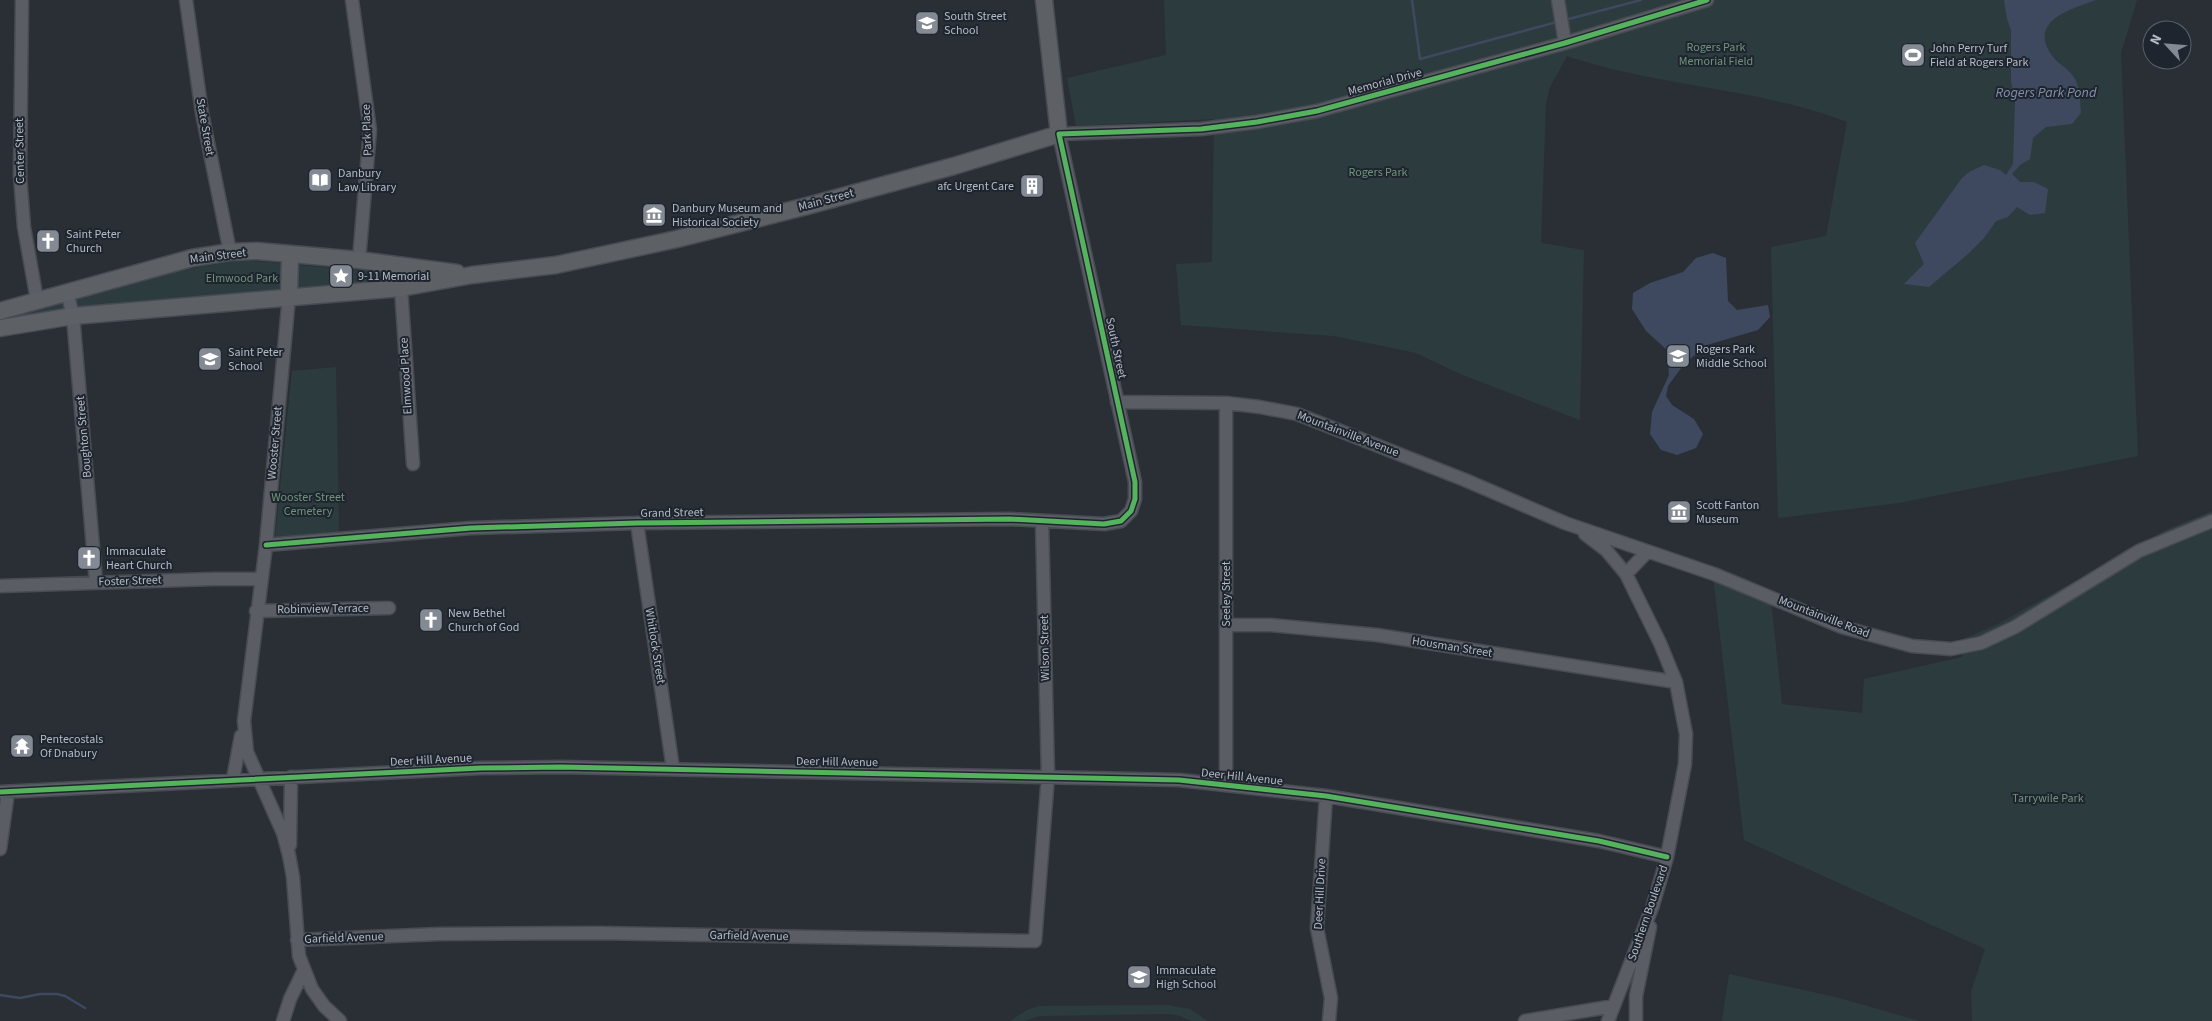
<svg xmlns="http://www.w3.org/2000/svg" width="2212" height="1021" viewBox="0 0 2212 1021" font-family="'Source Sans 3',sans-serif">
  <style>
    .green { fill: #2c3c3e }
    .water { fill: #3e495f }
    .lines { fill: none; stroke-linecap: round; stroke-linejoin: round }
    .stream { stroke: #3e495f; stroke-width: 2.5 }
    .minor-casing { stroke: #484b51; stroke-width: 15 }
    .major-casing { stroke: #484b53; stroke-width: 19 }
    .minor { stroke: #5a5d64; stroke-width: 12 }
    .major { stroke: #5d6065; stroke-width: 16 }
    .cycleway-casing { stroke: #1f252f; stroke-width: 8 }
    .cycleway { stroke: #56b35d; stroke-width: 5 }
    .labels { text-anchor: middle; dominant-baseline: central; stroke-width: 4; stroke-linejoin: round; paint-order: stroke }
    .poi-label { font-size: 12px; fill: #b5bbc6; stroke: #1f252f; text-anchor: start }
    .park-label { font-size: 12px; fill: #6f947a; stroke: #1f252f }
    .street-label { font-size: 12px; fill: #b5bbc6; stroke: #1f252f }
    .water-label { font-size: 14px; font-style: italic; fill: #8190aa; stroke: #1f252f }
  </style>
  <rect width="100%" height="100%" fill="#2a2f36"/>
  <path class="green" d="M1164 0H2137L2121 53 2138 456 1898 503 1778 518 1771 247 1826 236 1847 122C1757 87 1658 87 1567 56L1550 87 1546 103 1541 243 1584 250 1580 420 1458 373 1416 353 1402 350 1334 336 1181 325 1176 264 1212 262 1214 119 1076 126 1067 78 1166 55Z
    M243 260 422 276V281L0 322V319C78 290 161 273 243 260Z
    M336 367 339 534 275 537 292 371Z
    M2212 511V1021H1972L1971 992 1985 949 1744 840 1713 576 1771 600 1782 704 1862 713 1864 679 1962 657 1963 639 1996 625 2168 529Z
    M1729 974 1836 997 1919 1021H1722Z
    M1168 1005 1190 1009 1208 1021H1192L1177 1015 1167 1014 1039 1016 1025 1021H1010L1027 1010 1038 1006Z"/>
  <path class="water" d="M2004 0H2096C2071 9 2026 21 2053 57 2059 65 2070 69 2075 79 2080 88 2080 102 2081 113L2072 124 2046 127 2033 138 2030 159 2020 165 2012 174 2020 182H2034L2048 189 2045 213 2030 215 2017 207 2008 217 1996 221 1984 238 1968 254 1929 287 1904 284 1924 264 1915 243 1962 178 1969 172 1984 165 2000 170 2006 175 2013 164 2015 101 2011 81V30L2007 19Z
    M1713 253 1726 258 1728 301 1737 310 1768 305 1770 317 1758 330 1707 345 1684 364 1668 386 1666 396 1672 405 1694 419 1703 434 1696 448 1677 455 1661 450 1650 434 1652 412 1669 375 1667 350 1646 331 1632 309 1633 293 1650 283 1683 272 1696 258Z"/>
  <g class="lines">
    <path class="stream" d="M1412 0 1420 59 1557 22
      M1565 20 1641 0
      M0 995 20 998 40 994H57L65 996 85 1008"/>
    <defs>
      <path id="minor" d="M22 0 20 176 24 227 37 300
        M186 0 202 113 230 252
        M352 0 370 130 359 260
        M1558 0 1565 43
        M401 288 413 464
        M67 292 73 316 96 582
        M289 296 266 545 244 721 247 752 283 833 289 855 293 877 299 956 312 989 324 1006 340 1021
        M1117 402 1226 403 1260 407 1297 414 1465 480 1565 523 1714 574 1842 627 1912 646 1951 649 1981 643 2015 627 2139 551 2212 521
        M1226 403V785
        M637 523 673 769
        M1585 534 1606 550 1626 574 1660 643 1676 682 1686 734 1685 764 1667 857 1653 905 1608 1021
        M266 545 471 528 637 523 1010 519 1104 524 1121 521 1131 511 1135 499V482L1059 134 1201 129 1257 122 1317 111 1565 43 1707 0
        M1626 574 1647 552
        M0 586 213 579H261
        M256 611 389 608
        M1226 625H1270L1377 635 1676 682
        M233 779 241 736
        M0 792 481 768 561 767 1179 780 1326 796 1405 809 1599 841 1667 857
        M1326 796 1317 928 1331 998 1329 1021
        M290 845 291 777
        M0 849 8 792
        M297 940 440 934 596 933 1035 941 1048 776 1042 521
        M283 1021 290 999 304 970
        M1525 1021 1614 1006
        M1636 1021V996L1650 927"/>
      <path id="major" d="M289 296 290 254
        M0 311 192 258 230 252 257 251 359 260 457 273
        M0 328 73 316 401 288 472 275 556 265 677 239 807 206 954 166 1059 134 1044 0"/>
    </defs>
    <use href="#minor" class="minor-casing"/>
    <use href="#major" class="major-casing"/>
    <use href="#minor" class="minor"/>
    <use href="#major" class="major"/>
    <defs>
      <path id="cycleway" d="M266 545 471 528 637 523 1010 519 1104 524 1121 521 1131 511 1135 499V482L1059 134 1201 129 1257 122 1317 111 1565 43 1707 0
        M0 792 481 768 561 767 1179 780 1326 796 1405 809 1599 841 1667 857"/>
    </defs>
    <use href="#cycleway" class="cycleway-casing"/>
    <use href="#cycleway" class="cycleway"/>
  </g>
  <defs>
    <symbol id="school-square" viewBox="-11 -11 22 22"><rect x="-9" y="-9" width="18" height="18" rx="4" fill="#848a94" stroke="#1f252f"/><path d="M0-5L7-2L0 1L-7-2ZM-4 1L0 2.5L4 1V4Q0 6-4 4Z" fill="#fff"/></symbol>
    <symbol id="stadium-square" viewBox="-11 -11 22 22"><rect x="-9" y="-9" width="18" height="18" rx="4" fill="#848a94" stroke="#1f252f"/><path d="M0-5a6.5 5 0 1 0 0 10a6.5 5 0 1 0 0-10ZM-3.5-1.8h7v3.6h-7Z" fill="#fff"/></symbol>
    <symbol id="library-square" viewBox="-11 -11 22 22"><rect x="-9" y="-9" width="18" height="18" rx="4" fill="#848a94" stroke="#1f252f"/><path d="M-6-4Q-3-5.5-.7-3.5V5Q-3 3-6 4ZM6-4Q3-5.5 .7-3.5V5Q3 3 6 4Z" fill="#fff"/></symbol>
    <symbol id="building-square" viewBox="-11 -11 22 22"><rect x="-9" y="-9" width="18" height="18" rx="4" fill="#848a94" stroke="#1f252f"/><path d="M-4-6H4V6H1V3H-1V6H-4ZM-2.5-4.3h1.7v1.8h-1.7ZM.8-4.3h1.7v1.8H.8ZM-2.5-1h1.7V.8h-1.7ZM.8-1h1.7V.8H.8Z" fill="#fff"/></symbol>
    <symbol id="museum-square" viewBox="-11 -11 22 22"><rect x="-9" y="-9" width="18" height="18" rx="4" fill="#848a94" stroke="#1f252f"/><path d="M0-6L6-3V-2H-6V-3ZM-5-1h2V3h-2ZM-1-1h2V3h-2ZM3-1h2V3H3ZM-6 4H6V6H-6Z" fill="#fff"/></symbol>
    <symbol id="church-square" viewBox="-11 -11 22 22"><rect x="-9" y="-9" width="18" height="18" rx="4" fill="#848a94" stroke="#1f252f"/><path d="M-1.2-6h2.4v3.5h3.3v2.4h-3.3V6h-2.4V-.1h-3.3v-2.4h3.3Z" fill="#fff"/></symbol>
    <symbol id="sight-square" viewBox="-11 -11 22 22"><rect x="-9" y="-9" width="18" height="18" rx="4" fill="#848a94" stroke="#1f252f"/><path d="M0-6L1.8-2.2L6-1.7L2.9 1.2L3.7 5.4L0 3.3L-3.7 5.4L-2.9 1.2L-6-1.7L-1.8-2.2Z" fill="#fff"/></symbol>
    <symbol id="temple-square" viewBox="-11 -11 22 22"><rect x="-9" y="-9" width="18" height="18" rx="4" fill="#848a94" stroke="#1f252f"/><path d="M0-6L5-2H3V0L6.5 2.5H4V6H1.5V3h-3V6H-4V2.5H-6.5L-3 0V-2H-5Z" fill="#fff"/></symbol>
  </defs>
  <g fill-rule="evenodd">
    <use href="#school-square" x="913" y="9" width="28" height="28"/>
    <use href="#stadium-square" x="1899" y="41" width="28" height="28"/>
    <use href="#library-square" x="306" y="166" width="28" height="28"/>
    <use href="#building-square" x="1018" y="172" width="28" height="28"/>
    <use href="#museum-square" x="640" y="201" width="28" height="28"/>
    <use href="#church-square" x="34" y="227" width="28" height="28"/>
    <use href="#sight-square" x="327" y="262" width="28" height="28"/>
    <use href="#school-square" x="1664" y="342" width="28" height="28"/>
    <use href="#school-square" x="196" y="345" width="28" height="28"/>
    <use href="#museum-square" x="1665" y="498" width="28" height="28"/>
    <use href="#church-square" x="75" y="544" width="28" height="28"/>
    <use href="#church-square" x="417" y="606" width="28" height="28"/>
    <use href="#temple-square" x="8" y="732" width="28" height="28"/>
    <use href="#school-square" x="1125" y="963" width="28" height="28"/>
  </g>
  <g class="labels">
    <g class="poi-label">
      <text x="944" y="16">South Street<tspan x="944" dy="14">School</tspan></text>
      <text x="1930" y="48">John Perry Turf<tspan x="1930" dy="14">Field at Rogers Park</tspan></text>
      <text x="338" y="173">Danbury<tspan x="338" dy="14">Law Library</tspan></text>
      <text x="1014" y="186" text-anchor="end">afc Urgent Care</text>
      <text x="672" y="208">Danbury Museum and<tspan x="672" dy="14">Historical Society</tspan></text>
      <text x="66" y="234">Saint Peter<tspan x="66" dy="14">Church</tspan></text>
      <text x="358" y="276">9-11 Memorial</text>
      <text x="1696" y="349">Rogers Park<tspan x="1696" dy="14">Middle School</tspan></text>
      <text x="228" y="352">Saint Peter<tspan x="228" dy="14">School</tspan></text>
      <text x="1696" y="505">Scott Fanton<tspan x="1696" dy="14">Museum</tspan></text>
      <text x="106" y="551">Immaculate<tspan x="106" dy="14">Heart Church</tspan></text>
      <text x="448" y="613">New Bethel<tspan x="448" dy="14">Church of God</tspan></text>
      <text x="40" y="739">Pentecostals<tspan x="40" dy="14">Of Dnabury</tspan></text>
      <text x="1156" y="970">Immaculate<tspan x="1156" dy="14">High School</tspan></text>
    </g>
    <g class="park-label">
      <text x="1716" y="47">Rogers Park<tspan x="1716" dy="14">Memorial Field</tspan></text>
      <text x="1378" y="172">Rogers Park</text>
      <text x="242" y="278">Elmwood Park</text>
      <text x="308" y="497">Wooster Street<tspan x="308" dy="14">Cemetery</tspan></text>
      <text x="2048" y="798">Tarrywile Park</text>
    </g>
    <g class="street-label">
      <text transform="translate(1385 82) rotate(-15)">Memorial Drive</text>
      <text transform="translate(205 127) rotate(80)">State Street</text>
      <text transform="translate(367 130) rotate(-92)">Park Place</text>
      <text transform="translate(20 151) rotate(-91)">Center Street</text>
      <text transform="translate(826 200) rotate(-15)">Main Street</text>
      <text transform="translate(218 256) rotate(-7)">Main Street</text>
      <text transform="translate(1116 348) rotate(78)">South Street</text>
      <text transform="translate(406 376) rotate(-93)">Elmwood Place</text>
      <text transform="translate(1348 434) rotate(21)">Mountainville Avenue</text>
      <text transform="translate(84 437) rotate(-95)">Boughton Street</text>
      <text transform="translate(275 443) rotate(-85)">Wooster Street</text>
      <text transform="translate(672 513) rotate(-1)">Grand Street</text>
      <text transform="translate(130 581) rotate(-2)">Foster Street</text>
      <text transform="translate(1226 594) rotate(-90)">Seeley Street</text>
      <text transform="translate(323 609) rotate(-1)">Robinview Terrace</text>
      <text transform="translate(1824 617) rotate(21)">Mountainville Road</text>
      <text transform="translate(655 646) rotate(81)">Whitlock Street</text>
      <text transform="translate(1452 647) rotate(9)">Housman Street</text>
      <text transform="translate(1045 648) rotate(-91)">Wilson Street</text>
      <text transform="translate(431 760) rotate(-3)">Deer Hill Avenue</text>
      <text transform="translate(837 762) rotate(1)">Deer Hill Avenue</text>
      <text transform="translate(1242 777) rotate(6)">Deer Hill Avenue</text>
      <text transform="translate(1320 894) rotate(-87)">Deer Hill Drive</text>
      <text transform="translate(1648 913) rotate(-71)">Southern Boulevard</text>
      <text transform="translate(749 936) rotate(1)">Garfield Avenue</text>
      <text transform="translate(344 938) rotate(-2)">Garfield Avenue</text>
    </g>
    <g class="water-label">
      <text x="2046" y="93">Rogers Park Pond</text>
    </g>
  </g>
  <g transform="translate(2167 45) rotate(296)"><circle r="24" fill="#1f252f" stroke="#5b616b"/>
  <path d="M0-4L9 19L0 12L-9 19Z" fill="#848a94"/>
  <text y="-8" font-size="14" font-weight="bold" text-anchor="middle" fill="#b5bbc6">N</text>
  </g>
</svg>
